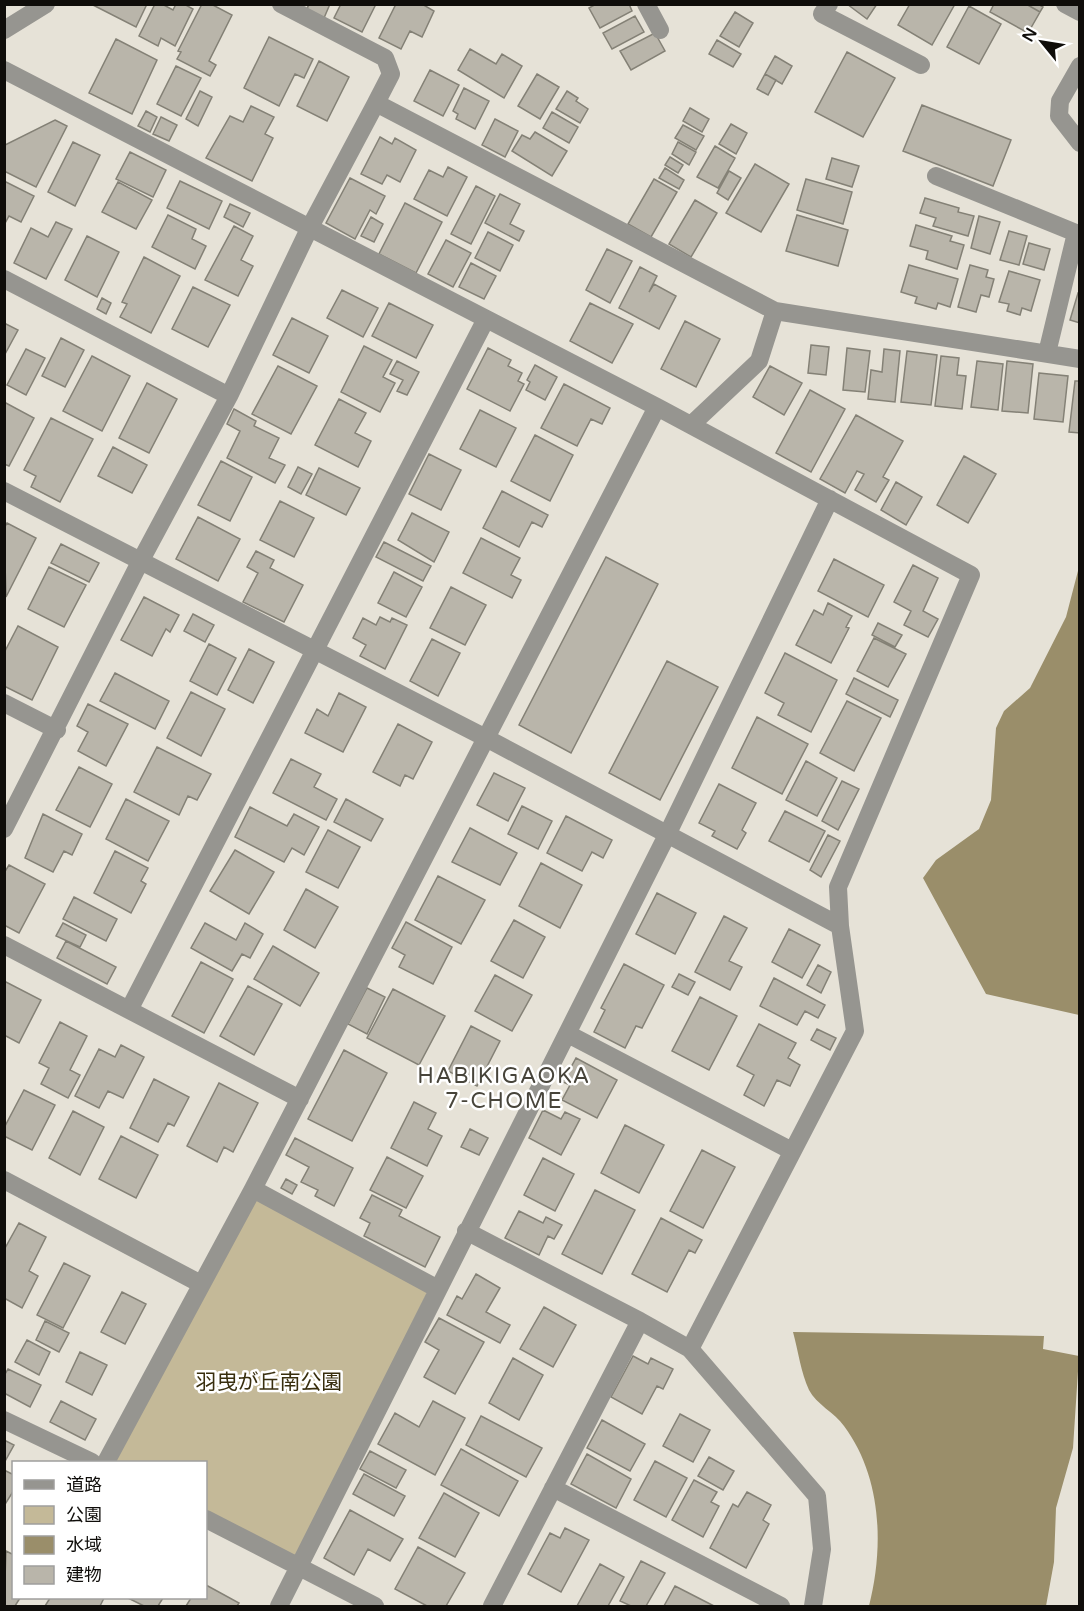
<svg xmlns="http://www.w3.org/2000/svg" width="1084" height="1611" viewBox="0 0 1084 1611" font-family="'Varela Round','Noto Sans JP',sans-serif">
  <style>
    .green { fill: #c4b998 }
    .water { fill: #9a8e6a }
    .building { fill: #b9b5aa; stroke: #848176; stroke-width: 1.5 }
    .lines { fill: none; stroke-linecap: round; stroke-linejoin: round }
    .minor { stroke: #969590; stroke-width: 18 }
    .labels { text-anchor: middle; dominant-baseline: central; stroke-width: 5; stroke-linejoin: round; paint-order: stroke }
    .park-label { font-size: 21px; fill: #382e0e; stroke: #fff }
    .neighbourhood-label { font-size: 22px; letter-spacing: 1.5px; fill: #47443a; stroke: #fff }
  </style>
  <rect width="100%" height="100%" fill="#e6e2d7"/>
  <path class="green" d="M254 1198 428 1291 293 1563 206 1519V1462H106Z"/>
  <path class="water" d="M1079 567V1015L986 994 923 878 936 860 979 829 991 800 996 728 1004 711 1030 688 1066 617Z
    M793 1332 1044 1336 1043 1349 1079 1356 1073 1448 1056 1508 1054 1562 1046 1606H869C884 1547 882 1477 844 1426 835 1413 816 1404 809 1390 801 1373 798 1350 793 1332Z"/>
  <path class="building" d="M91 4H147L136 27Z
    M155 4H162L173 10 176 4H184L193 9 175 46 161 38 158 46 139 36Z
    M202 4H211L232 15 209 61 216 65 210 76 177 59 181 52 178 51Z
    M309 4H330L324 18 307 9Z
    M341 4H376L362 32 334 18Z
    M396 4H422L434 11 422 37 410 31 401 49 379 38Z
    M596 4H629L632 11 600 28 589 8Z
    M847 4H877L867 19Z
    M910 4H955L932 45 898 25Z
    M994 4H1026L1040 12 1028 33 990 12Z
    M1026 4H1038L1043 7 1040 12Z
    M969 6 1001 24 979 64 947 47Z
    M735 12 753 23 739 47 720 36Z
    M635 16 644 32 612 49 603 33Z
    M655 33 665 51 631 70 620 51Z
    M269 37 313 59 304 78 295 74 279 106 244 88Z
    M116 39 157 60 132 114 89 93Z
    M717 40 741 54 733 67 709 54Z
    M470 49 496 64 502 54 522 66 504 98 458 70Z
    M847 52 895 78 863 137 815 112Z
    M775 56 792 66 782 84 765 74Z
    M319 61 349 77 327 121 297 106Z
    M176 66 201 78 181 116 157 104Z
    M430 70 459 85 443 116 414 101Z
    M537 74 559 87 540 119 518 106Z
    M765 74 776 80 768 95 757 89Z
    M464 88 489 101 475 129 456 119 458 114 453 111Z
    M200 91 212 97 198 126 186 119Z
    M567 91 578 98 576 101 588 109 580 123 556 109Z
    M922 105 1011 140 993 186 903 151Z
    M251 106 274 117 265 134 273 138 252 181 206 158 230 116 243 122Z
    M690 108 709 119 702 132 683 121Z
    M146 111 157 117 150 132 138 126Z
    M552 112 578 127 569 143 543 128Z
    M161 117 177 125 169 141 153 134Z
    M495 119 518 131 505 157 482 145Z
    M55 120 67 126 36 187 4 171 5 145Z
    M731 124 747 133 736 154 719 144Z
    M683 125 704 136 696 150 675 138Z
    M535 132 567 151 552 176 512 151 522 135 530 139Z
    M380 137 392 144 395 138 416 150 400 182 387 175 382 184 361 174Z
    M73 142 100 155 75 206 48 192Z
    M678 142 696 152 689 165 672 154Z
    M715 146 735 158 718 188 697 177Z
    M130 152 166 170 153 197 116 179Z
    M670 157 683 165 678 173 665 165Z
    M832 158 859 166 852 187 826 179Z
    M755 164 789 184 761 232 726 213Z
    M448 167 467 177 447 216 414 199 429 170 443 177Z
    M665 168 684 180 679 189 659 178Z
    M729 171 741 178 728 200 717 193Z
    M350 178 385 196 376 214 370 210 355 239 326 223Z
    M654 179 677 192 651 237 628 224Z
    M806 179 852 192 843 224 797 210Z
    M4 181 34 196 21 222 9 216 4 225Z
    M180 181 222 201 209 229 167 208Z
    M118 182 152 200 136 229 102 212Z
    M476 186 495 196 471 244 451 234Z
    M500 194 520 204 510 224 524 231 519 241 485 223Z
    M925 198 959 208 958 212 974 216 968 236 933 226 936 218 920 213Z
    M695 200 717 213 691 257 669 244Z
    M405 203 442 222 416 273 379 254Z
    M230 204 250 213 243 227 224 217Z
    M168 215 196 229 192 239 206 246 195 269 152 247Z
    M797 215 848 230 838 266 786 251Z
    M979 216 1000 222 990 254 971 248Z
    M371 217 383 224 374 242 361 236Z
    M56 222 72 229 46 279 14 263 31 228 48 237Z
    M916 225 952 236 950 241 964 245 957 269 926 259 928 251 910 246Z
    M234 226 253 236 241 260 253 266 238 296 205 280Z
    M1009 231 1027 236 1019 265 1000 260Z
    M488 232 513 245 500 271 475 258Z
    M87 236 119 252 97 297 65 280Z
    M446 240 471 253 453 287 428 274Z
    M1029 243 1050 249 1044 270 1023 264Z
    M607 249 632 261 610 303 586 290Z
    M144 257 180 276 151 333 120 317 127 304 122 302Z
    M471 263 496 276 484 299 459 287Z
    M909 265 958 279 950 307 938 303 936 309 915 303 917 297 901 292Z
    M970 265 988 270 986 277 994 279 989 297 981 295 976 312 958 307Z
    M640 267 657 276 649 292 654 284 676 296 659 329 619 308Z
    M1009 271 1040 280 1031 311 1022 308 1020 315 1007 311 1009 304 999 302Z
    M193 287 230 305 208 347 172 329Z
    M342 290 378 308 363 337 327 318Z
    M1078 293 1080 294V323L1070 320Z
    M102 298 111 303 106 314 97 309Z
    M389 303 433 325 416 358 372 336Z
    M590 303 633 324 612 363 570 341Z
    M292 318 328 336 309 373 273 355Z
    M685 321 720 339 696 387 661 369Z
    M4 323 18 330 4 356Z
    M61 338 84 350 65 387 42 376Z
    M811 345 829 347 826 375 808 373Z
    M364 346 392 360 383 377 395 383 380 412 341 392Z
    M488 348 511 360 508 366 522 373 518 381 524 384 510 411 467 389Z
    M847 348 870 351 865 392 843 390Z
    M26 349 45 358 26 395 7 385Z
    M884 349 900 351 895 402 868 399 871 370 882 372Z
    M907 351 937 355 931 405 901 402Z
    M92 356 130 376 102 431 63 411Z
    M941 356 959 358 957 375 966 376 962 409 935 406Z
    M397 361 419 372 407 395 397 391 403 380 390 374Z
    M977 361 1003 364 998 410 971 407Z
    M1007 361 1033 364 1028 413 1002 411Z
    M535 365 557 377 545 400 526 390 530 382 527 380Z
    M278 366 317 386 291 434 252 414Z
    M770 366 802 383 784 415 753 397Z
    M1039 373 1068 376 1063 422 1034 419Z
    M1075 381H1080V433L1069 432Z
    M147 383 177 399 149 453 119 438Z
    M564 384 610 408 602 424 591 419 577 446 541 428Z
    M810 390 845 409 811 472 776 453Z
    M339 399 366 413 355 433 371 441 358 467 315 445Z
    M4 402 34 418 9 466 4 464Z
    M234 409 256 421 254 426 279 438 269 458 285 465 275 483 227 458 240 431 227 424Z
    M480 410 516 428 496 467 460 449Z
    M856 415 903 441 883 477 889 480 876 502 855 490 864 474 857 471 845 493 820 479Z
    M51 418 93 439 60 502 31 487 36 476 24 470Z
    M535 435 573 455 550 501 511 481Z
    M113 447 147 465 132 493 98 476Z
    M429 454 461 470 441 510 409 494Z
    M964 456 996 474 968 523 937 505Z
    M221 461 252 477 230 521 198 505Z
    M298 467 312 474 301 494 288 487Z
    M319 468 360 488 346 515 306 495Z
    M896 482 922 497 906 525 881 510Z
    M502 491 548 515 542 527 532 522 519 547 483 528Z
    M280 501 314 518 294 557 260 540Z
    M412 513 449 532 434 562 398 540Z
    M198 517 240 539 218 581 176 559Z
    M7 523 36 538 6 597 4 528Z
    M481 538 520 558 511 575 521 580 512 598 463 573Z
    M384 542 431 566 423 581 376 557Z
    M61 544 99 563 89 582 51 563Z
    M256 551 274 560 270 568 303 585 284 622 243 602 258 573 247 567Z
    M606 557 658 584 571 753 519 725Z
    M834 559 884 585 868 617 818 591Z
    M913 565 938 578 923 611 938 619 928 637 904 625 911 611 894 602Z
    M49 567 86 585 64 627 28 609Z
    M394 572 422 587 406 617 378 603Z
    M451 587 486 605 465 645 430 628Z
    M144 597 179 615 170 632 166 629 152 656 121 640Z
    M828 603 852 616 846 627 849 628 831 663 796 645 814 610 823 615Z
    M193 614 214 625 205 642 184 631Z
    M380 617 390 622 392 618 407 625 385 669 360 656 366 645 353 638 363 618 376 625Z
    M878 623 902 635 895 647 872 635Z
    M18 626 58 647 32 700 4 686V653Z
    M874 638 906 654 888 687 857 671Z
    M432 639 460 653 438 696 410 681Z
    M209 644 236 658 217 695 190 681Z
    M249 649 274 662 253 703 228 690Z
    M785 653 837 680 811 732 778 715 784 703 765 693Z
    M667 661 718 687 660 800 609 773Z
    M115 673 169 701 155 729 100 701Z
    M854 678 898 700 890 717 846 694Z
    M191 692 225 709 201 756 167 738Z
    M339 693 366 707 343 752 305 733 317 709 328 716Z
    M847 701 881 718 854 771 820 753Z
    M88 704 128 724 106 766 78 751 88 732 77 726Z
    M757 717 808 744 782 794 732 768Z
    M398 724 432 742 413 779 405 775 400 786 373 772Z
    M157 747 211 774 197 800 188 796 179 815 134 792Z
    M291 759 321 774 314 787 337 799 326 820 273 793Z
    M806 761 837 778 817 816 786 800Z
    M79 767 112 784 90 827 56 810Z
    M494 773 525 788 508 821 477 805Z
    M842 781 859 789 838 830 822 821Z
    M719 784 756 803 742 830 746 833 737 849 712 836 715 831 699 823Z
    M126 799 169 821 148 861 106 839Z
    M346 799 383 819 371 841 334 822Z
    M522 806 552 821 538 849 508 834Z
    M250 807 287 826 294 814 319 827 304 855 292 848 284 862 235 837Z
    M785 811 825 831 809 862 769 841Z
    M43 814 82 834 72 855 64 851 53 872 25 858Z
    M566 816 612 840 603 858 592 852 582 871 547 853Z
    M470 828 517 853 500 885 452 862Z
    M328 830 360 847 338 888 306 872Z
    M828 835 840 841 821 877 810 870Z
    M235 850 274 872 249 914 210 891Z
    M115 851 148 868 141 881 146 884 131 913 94 893Z
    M541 863 582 885 560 928 519 906Z
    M9 865 45 884 19 933 4 925V873Z
    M438 876 485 900 461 944 415 920Z
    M306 889 338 907 315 948 284 930Z
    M657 893 696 913 675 954 636 934Z
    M74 897 117 919 106 941 63 919Z
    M724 916 747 928 729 961 742 967 730 990 695 972Z
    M514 920 545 937 523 978 491 961Z
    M406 922 452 947 433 984 399 967 405 955 392 948Z
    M63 923 86 935 80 947 56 936Z
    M205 923 236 940 245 923 263 934 250 958 242 954 232 971 191 948Z
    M789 929 820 945 802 978 772 962Z
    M66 941 116 967 107 984 57 958Z
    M273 946 319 973 300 1006 254 979Z
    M201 962 233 979 204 1033 172 1016Z
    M624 964 664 985 642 1028 636 1026 625 1048 594 1032 605 1010 601 1008Z
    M818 965 831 972 821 993 807 985Z
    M679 974 695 982 688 995 672 987Z
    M495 975 532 995 512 1031 475 1011Z
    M774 978 825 1005 818 1018 805 1011 797 1025 760 1006Z
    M4 981 41 1000 19 1043 4 1035Z
    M248 986 282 1004 254 1055 220 1036Z
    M367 988 385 997 367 1034 348 1024Z
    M393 989 445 1016 419 1065 367 1038Z
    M700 997 737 1016 709 1070 672 1051Z
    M60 1022 87 1036 70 1070 80 1075 68 1098 41 1084 49 1068 39 1063Z
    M759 1024 796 1043 788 1058 800 1065 790 1086 777 1080 764 1106 744 1095 754 1075 737 1066Z
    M471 1026 500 1041 477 1086 448 1071Z
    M817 1029 836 1038 830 1050 811 1040Z
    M121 1045 144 1057 123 1098 108 1091 99 1108 75 1096 99 1049 115 1057Z
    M344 1050 387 1073 352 1141 308 1119Z
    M576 1058 617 1080 597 1118 562 1100 570 1085 563 1082Z
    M154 1079 189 1097 174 1126 168 1123 158 1142 130 1128Z
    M219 1083 258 1103 233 1152 224 1147 217 1162 187 1146Z
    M24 1090 55 1105 32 1150 4 1136V1128Z
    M414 1102 436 1113 428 1129 442 1136 427 1166 391 1148Z
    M543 1110 561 1119 565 1112 580 1119 561 1155 529 1138Z
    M73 1111 104 1127 80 1175 49 1158Z
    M625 1125 664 1145 639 1193 601 1173Z
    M470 1129 488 1138 479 1155 461 1147Z
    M121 1136 158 1155 136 1198 99 1179Z
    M295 1138 353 1168 334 1206 315 1196 318 1190 301 1182 309 1167 286 1155Z
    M702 1150 735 1167 703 1228 670 1211Z
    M387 1157 423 1176 406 1208 370 1190Z
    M543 1158 574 1174 555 1211 524 1195Z
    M286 1179 297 1185 292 1194 281 1188Z
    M595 1190 635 1210 602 1274 562 1254Z
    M372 1195 402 1210 399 1216 440 1237 425 1267 364 1236 370 1223 360 1218Z
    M519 1211 543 1223 546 1217 562 1225 554 1239 548 1236 539 1255 505 1238Z
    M661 1218 702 1240 695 1253 689 1250 667 1292 632 1274Z
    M19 1223 46 1237 29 1271 38 1276 22 1308 4 1298V1250Z
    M64 1263 90 1276 63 1328 37 1315Z
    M476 1274 500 1288 486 1312 510 1325 500 1343 447 1315 457 1296 462 1299Z
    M122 1292 146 1304 125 1344 101 1332Z
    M544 1307 576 1325 553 1367 520 1349Z
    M439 1318 484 1342 455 1394 424 1377 439 1350 425 1342Z
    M45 1321 69 1333 59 1352 36 1340Z
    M27 1340 50 1352 39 1375 15 1362Z
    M80 1352 107 1365 92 1395 66 1382Z
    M633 1356 648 1364 651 1358 673 1369 663 1389 657 1386 642 1414 611 1397Z
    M513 1358 543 1375 519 1420 489 1403Z
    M8 1369 41 1385 30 1407 4 1393V1376Z
    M61 1401 96 1419 85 1440 50 1422Z
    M433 1401 465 1418 435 1475 378 1444 395 1413 419 1427Z
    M680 1414 710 1430 693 1462 663 1446Z
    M481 1416 542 1448 526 1477 466 1445Z
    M602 1420 645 1444 630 1471 587 1448Z
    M4 1440 14 1445 4 1463Z
    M461 1449 518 1481 499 1516 441 1485Z
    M370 1451 406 1470 396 1488 360 1469Z
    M587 1454 631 1479 616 1508 571 1484Z
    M709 1457 734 1471 723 1490 698 1476Z
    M655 1461 687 1478 666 1517 634 1500Z
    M4 1470 14 1475V1490L4 1506Z
    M364 1474 405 1496 394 1516 353 1494Z
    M694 1480 717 1492 711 1502 719 1506 703 1537 672 1520Z
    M747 1492 771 1505 763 1520 769 1524 746 1568 710 1548 733 1504 738 1507Z
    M444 1493 479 1513 455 1557 419 1538Z
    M350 1510 403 1539 390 1561 368 1549 354 1575 324 1558Z
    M565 1528 589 1540 561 1592 528 1574 550 1533 560 1538Z
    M418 1547 465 1573 446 1606H427L395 1589Z
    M6 1551 14 1555V1598H20L15 1606H4Z
    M641 1561 665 1573 646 1606H631L620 1601Z
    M600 1564 624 1577 608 1606H577Z
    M206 1585 239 1603 237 1606H186L191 1598H206Z
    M675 1586 714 1606H664Z
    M50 1598H104L100 1606H45Z
    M128 1598H163L158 1606H144Z"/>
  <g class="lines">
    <path class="minor" d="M281 4 385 58 391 74 376 103
      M646 4 660 30
      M829 4 822 14 921 65
      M1065 4 1080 12
      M4 30 46 4
      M1080 66 1060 101 1059 116 1080 143
      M4 70 657 407 971 575 838 887 840 926 855 1031 690 1349 817 1496 822 1549 813 1606
      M936 176 1076 233 1047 353
      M4 279 229 396
      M691 425 759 361 775 311
      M4 491 486 738 840 926
      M4 703 57 730
      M4 829 140 562 229 396 309 229 376 103 775 311 1080 359
      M4 945 300 1099
      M129 1010 486 319
      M568 1034 792 1151
      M4 1180 201 1284
      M253 1189 438 1289
      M466 1231 640 1321 690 1349
      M4 1420 92 1462
      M106 1462 253 1189 657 407
      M553 1488 781 1606
      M206 1519 375 1606
      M279 1606 667 835 830 499
      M492 1606 640 1321"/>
  </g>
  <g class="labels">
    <g class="park-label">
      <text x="269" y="1382">羽曳が丘南公園</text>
    </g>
    <g class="neighbourhood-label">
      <text x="504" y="1076">HABIKIGAOKA<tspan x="504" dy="25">7-CHOME</tspan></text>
    </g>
  </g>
  <rect width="1084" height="1611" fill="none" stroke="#0f0d0a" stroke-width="12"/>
  <rect x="12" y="1461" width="195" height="138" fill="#ffffff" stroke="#9f9e9d" stroke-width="1.5"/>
  <rect x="24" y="1480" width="30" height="9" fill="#969590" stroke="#9f9e9d" stroke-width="1.5"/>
  <text x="66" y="1491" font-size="18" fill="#0f0d0a">道路</text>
  <rect x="24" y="1506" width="30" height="18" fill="#c4b998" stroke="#9f9e9d" stroke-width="1.5"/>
  <text x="66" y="1521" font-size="18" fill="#0f0d0a">公園</text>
  <rect x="24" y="1536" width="30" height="18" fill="#9a8e6a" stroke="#9f9e9d" stroke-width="1.5"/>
  <text x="66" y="1551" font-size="18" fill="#0f0d0a">水域</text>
  <rect x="24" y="1566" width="30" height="18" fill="#b9b5aa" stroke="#9f9e9d" stroke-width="1.5"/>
  <text x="66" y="1581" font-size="18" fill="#0f0d0a">建物</text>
  <g transform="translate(1042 42) rotate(300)" stroke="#ffffff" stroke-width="4.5" paint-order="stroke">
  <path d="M0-4.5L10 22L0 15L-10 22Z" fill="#0f0d0a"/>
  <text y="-9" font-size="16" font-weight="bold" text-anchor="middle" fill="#0f0d0a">N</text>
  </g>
</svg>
